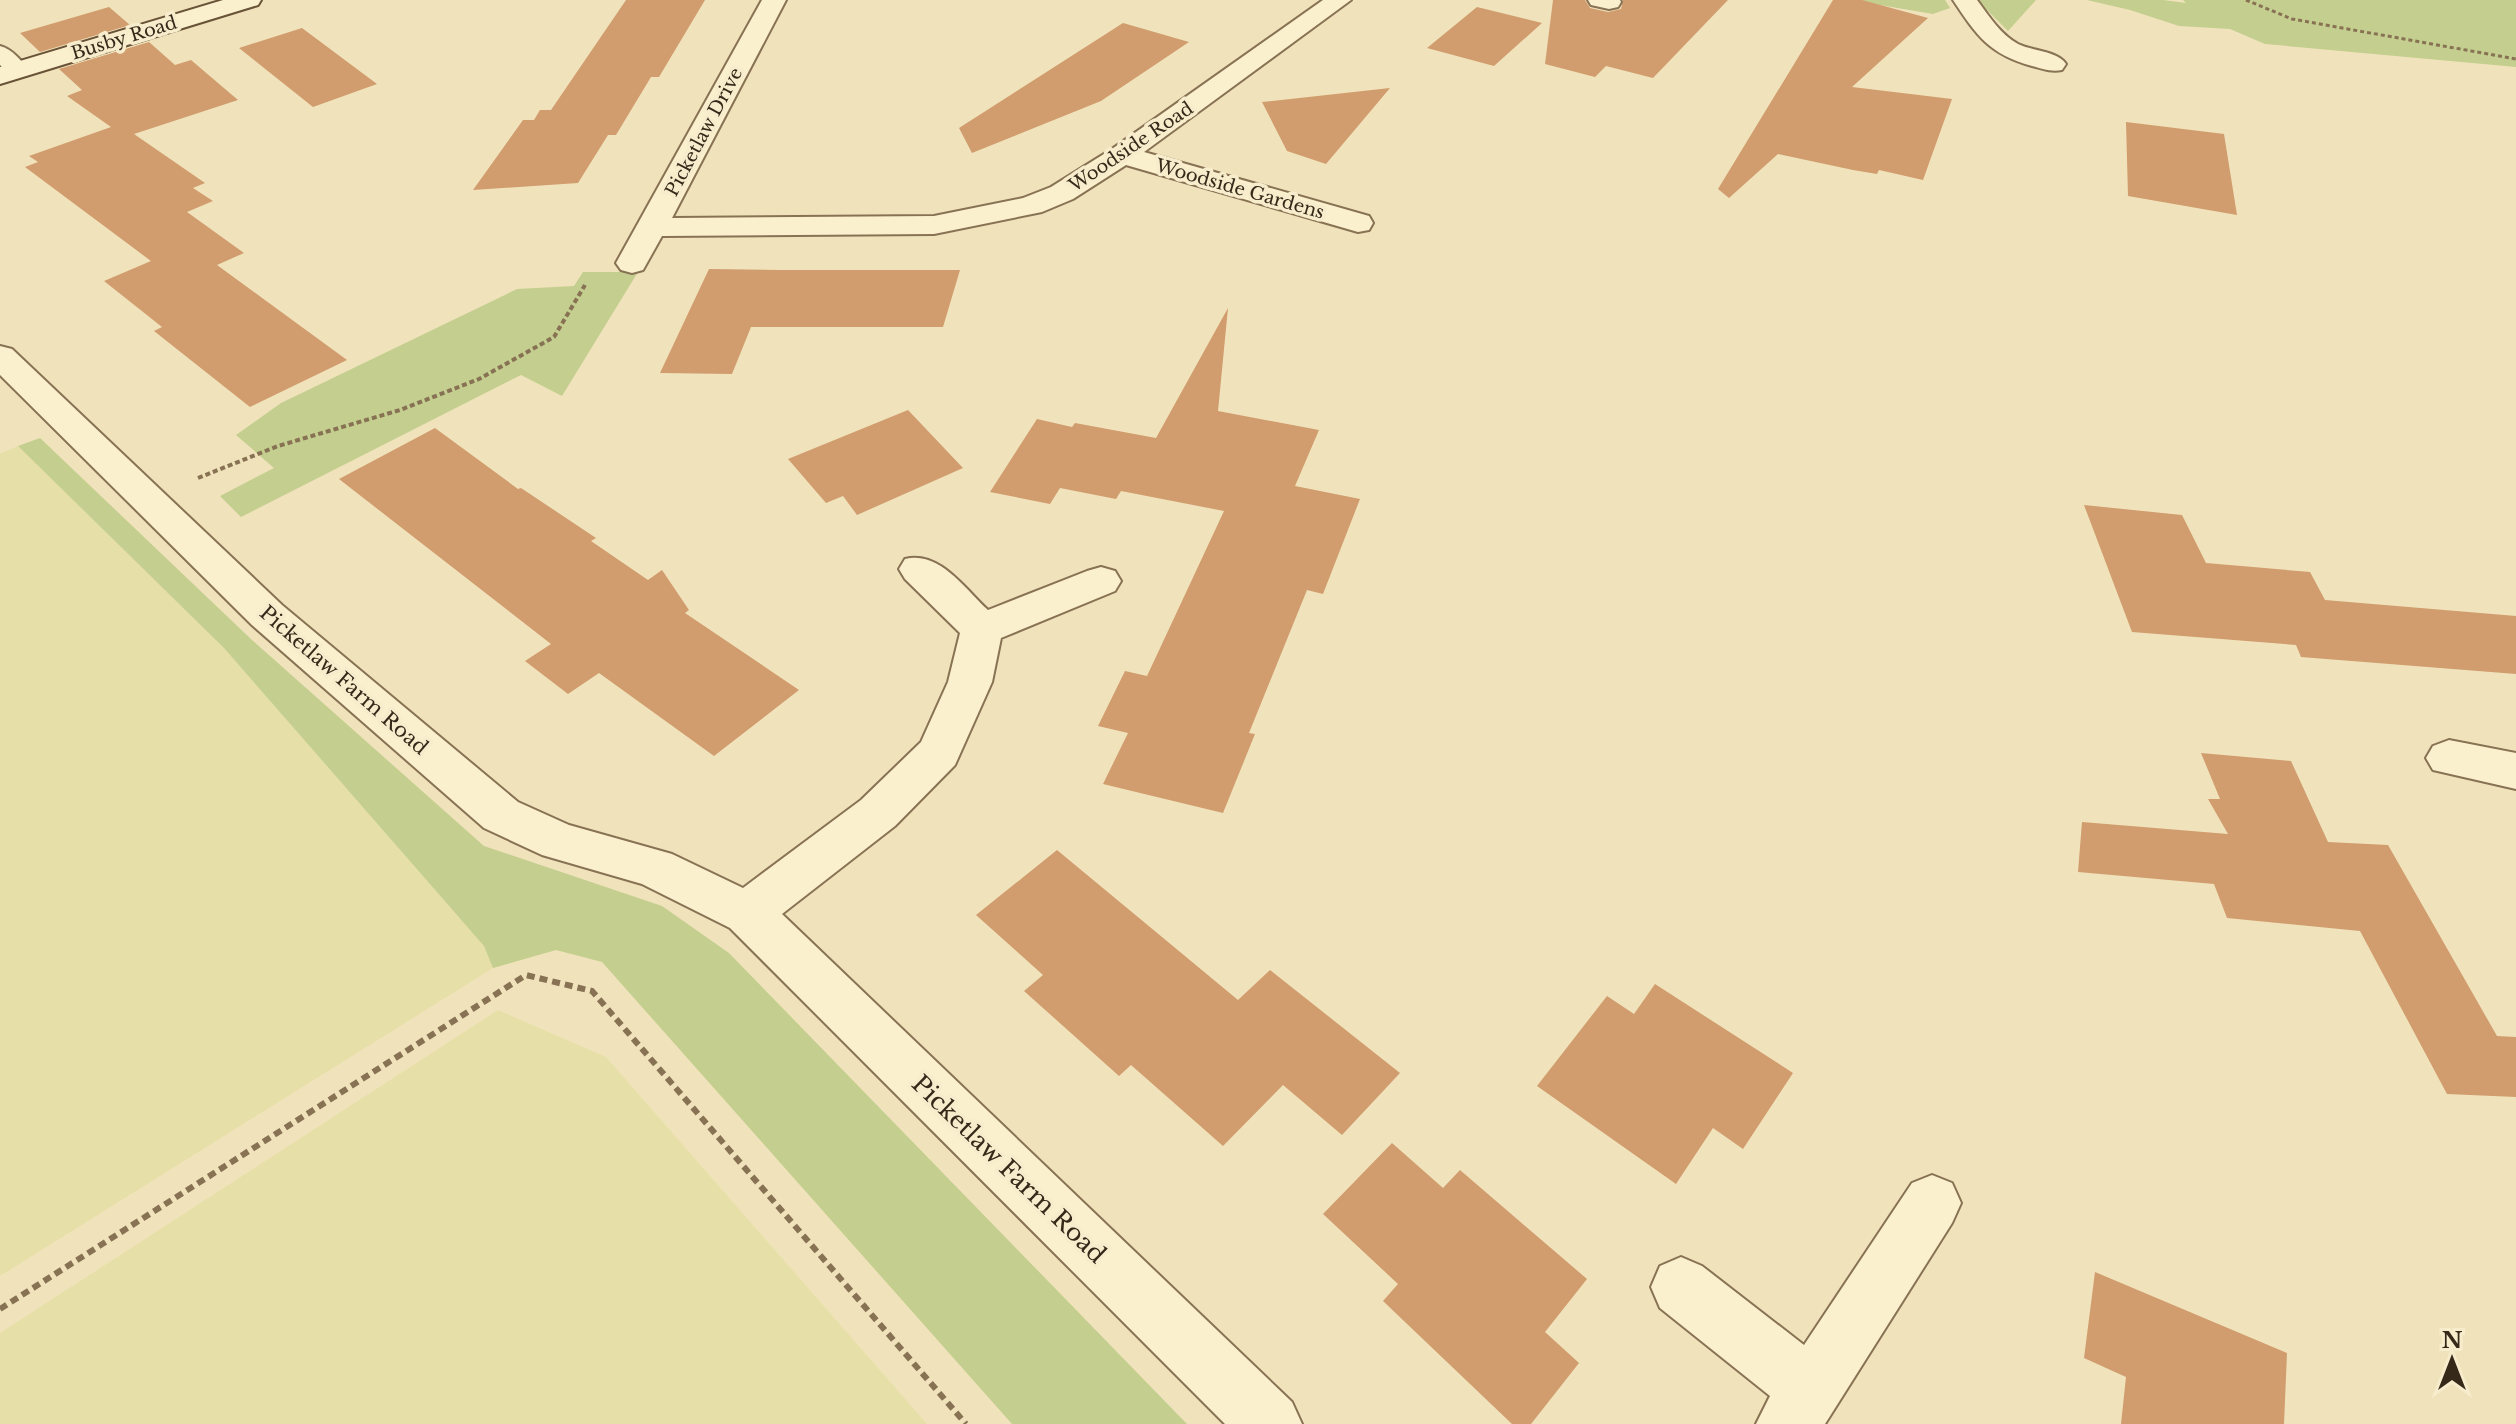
<svg xmlns="http://www.w3.org/2000/svg" width="2516" height="1424" viewBox="0 0 2516 1424" font-family="'Libre Baskerville',serif">
  <style>
    .farmland { fill: #e6dfa8 }
    .green { fill: #c4ce8f }
    .building { fill: #d19c6e }
    .lines { fill: none; stroke-linecap: round; stroke-linejoin: round }
    .lane-casing { stroke: #887254; stroke-width: 4 }
    .street-casing { stroke: #887254; stroke-width: 4 }
    .secondary-casing { stroke: #695338; stroke-width: 4 }
    .path-far2 { stroke: #887254; stroke-width: 3; stroke-dasharray: 4 3; stroke-linecap: butt }
    .path-far1 { stroke: #887254; stroke-width: 4; stroke-dasharray: 5 3; stroke-linecap: butt }
    .path { stroke: #887254; stroke-width: 6; stroke-dasharray: 8 5; stroke-linecap: butt }
    .lane { fill: #fbf0ce; fill-rule: evenodd }
    .street { fill: #fbf0ce; fill-rule: evenodd }
    .secondary { fill: #fbf0ce; fill-rule: evenodd }
    .labels { text-anchor: middle; dominant-baseline: central; stroke-width: 7; stroke-linejoin: round; paint-order: stroke }
    .far-street-label { font-size: 18px; fill: #36291a; stroke: #f7eccb }
    .street-label { font-size: 20px; fill: #36291a; stroke: #f7eccb }
    .near-street-label { font-size: 24px; fill: #36291a; stroke: #f7eccb }
  </style>
  <rect width="100%" height="100%" fill="#f0e3bb"/>
  <path class="farmland" d="M18 446 224 648 484 946 493 968 0 1276V454Z
    M498 1010 606 1057 927 1424H0V1333Z"/>
  <path class="green" d="M1850 0H1945L1950 8 1933 14Z
    M1977 0H2036L2008 31Z
    M2087 0H2163L2186 3 2183 0H2516V67L2265 44 2230 29 2179 26 2130 10Z
    M583 272H638L562 396 521 375 241 517 220 496 274 468 236 435 281 403 517 289 574 286Z
    M40 438 252 640 484 846 662 906 729 953 1187 1424H1012L602 962 556 950 493 968 484 946 224 648 18 446Z"/>
  <path class="building" d="M626 0H705L659 77H651L616 135H608L578 183 473 190 523 120H534L540 110H551Z
    M1553 0H1585L1590 8 1608 12 1621 9 1623 0H1728L1653 78 1606 66 1595 77 1545 64Z
    M1833 0H1862L1928 18 1852 87 1952 99 1923 180 1879 170 1877 174 1853 170 1778 154 1729 198 1718 189Z
    M109 7 130 25 40 52 20 33Z
    M1477 7 1542 23 1494 66 1427 48Z
    M1123 23 1189 42 1101 101 972 153 959 128Z
    M302 28 377 84 313 107 239 48Z
    M149 42 175 65 191 60 238 100 134 134 205 183 193 188 213 201 187 212 244 253 217 265 347 360 250 407 154 331 162 327 104 281 151 261 25 167 38 162 29 156 111 127 67 96 82 90 59 69Z
    M1390 88 1326 164 1287 151 1262 102Z
    M2126 122 2224 134 2237 215 2128 196Z
    M709 269 783 270H960L943 327H751L732 374 660 373Z
    M1228 308 1218 411 1319 430 1295 486 1360 499 1323 594 1307 590 1249 733 1255 734 1223 813 1103 784 1128 733 1098 726 1125 671 1147 676 1224 511 1121 491 1116 499 1060 488 1050 504 990 492 1037 419 1072 427 1075 423 1156 438Z
    M908 410 963 468 857 515 843 496 826 503 788 459Z
    M435 428 518 489 521 488 596 538 591 541 648 580 662 570 689 610 685 613 799 690 714 756 599 673 568 694 525 661 551 644 339 479Z
    M2084 505 2182 515 2206 563 2310 572 2325 600 2516 616V674L2301 657 2296 645 2132 632Z
    M2201 753 2291 761 2328 842 2388 845 2497 1036 2516 1037V1097L2447 1094 2360 931 2227 918 2214 884 2078 872 2082 822 2228 834 2208 799H2220Z
    M1057 850 1238 1000 1270 970 1400 1073 1342 1135 1283 1085 1223 1146 1131 1065 1119 1076 1024 991 1043 975 976 915Z
    M1655 984 1793 1073 1743 1149 1713 1128 1676 1184 1537 1086 1607 996 1634 1014Z
    M1392 1143 1443 1188 1460 1170 1587 1279 1545 1332 1579 1363 1531 1424H1512L1383 1301 1398 1284 1323 1214Z
    M2095 1272 2287 1353 2284 1424H2121L2126 1377 2084 1358Z"/>
  <g class="lines">
    <defs>
      <path id="lane" d="M0 46C12 49 22 61 29 71L26 76H10L0 65Z"/>
      <path id="street" d="M762 0H786L672 218 934 216 1023 198 1051 187 1112 149 1323 0H1351L1144 152 1369 216 1373 223 1369 230 1358 232 1126 165 1073 199 1042 212 934 234 662 236 643 270 632 273 621 270 616 263Z
        M1588 0H1620L1621 2 1618 7 1609 9 1591 5Z
        M1953 0H1977C1989 16 2000 34 2018 44 2032 51 2058 51 2066 64L2062 70C2051 72 2043 69 2032 66 1989 54 1977 36 1953 0Z
        M0 346 12 349 282 605 518 802 569 825 672 854 743 888 861 800 921 742 948 682 960 633 905 579 899 569 905 559C939 550 965 589 988 610L1087 571 1101 567 1115 571 1121 581 1115 591 1001 638 992 682 955 765 895 826 782 914 1292 1402 1302 1424H1225L730 928 642 884 542 855 484 828 252 625 0 375Z
        M2449 740 2516 753V789L2433 770 2426 758 2433 746Z
        M1932 1175 1952 1183 1961 1203 1952 1223 1825 1424H1756L1770 1396 1660 1308 1651 1287 1660 1266 1681 1257 1702 1266 1804 1345 1912 1183Z"/>
      <path id="secondary" d="M223 0H261L258 5 0 84V67Z"/>
    </defs>
    <use href="#lane" class="lane-casing"/>
    <use href="#street" class="street-casing"/>
    <use href="#secondary" class="secondary-casing"/>
    <path class="path-far2" d="M2246 0 2292 19 2516 59"/>
    <path class="path-far1" d="M198 478 278 446 400 410 479 379 554 337 585 285"/>
    <path class="path" d="M0 1309 526 975 592 991 966 1424"/>
    <use href="#lane" class="lane"/>
    <use href="#street" class="street"/>
    <use href="#secondary" class="secondary"/>
  </g>
  <g class="labels">
    <g class="far-street-label">
      <text transform="translate(124 38) rotate(-17)">Busby Road</text>
      <text transform="translate(704 132) rotate(-62)">Picketlaw Drive</text>
      <text transform="translate(1131 147) rotate(-34)">Woodside Road</text>
      <text transform="translate(1240 189) rotate(16)">Woodside Gardens</text>
    </g>
    <g class="street-label">
      <text transform="translate(344 680) rotate(41)">Picketlaw Farm Road</text>
    </g>
    <g class="near-street-label">
      <text transform="translate(1009 1169) rotate(44)">Picketlaw Farm Road</text>
    </g>
  </g>
  <g transform="translate(2452 1360)" stroke="#f7eccb" stroke-width="6" paint-order="stroke">
  <path d="M0-6L14 30L0 20L-14 30Z" fill="#36291a"/>
  <text y="-12" font-size="22" font-weight="bold" text-anchor="middle" fill="#36291a">N</text>
  </g>
</svg>
